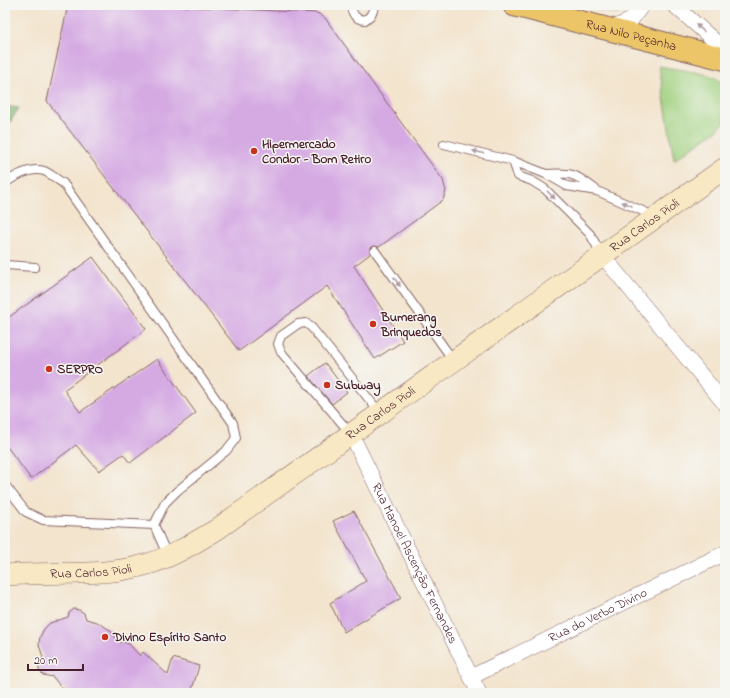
<svg xmlns="http://www.w3.org/2000/svg" width="730" height="698" viewBox="0 0 730 698" font-family="'Indie Flower',sans-serif">
  <style>
    .green { fill: #a0d07e; stroke: #757854 }
    .forest { fill: #80b26d; stroke: #65684c }
    .building { fill: #d5aae3 }
    .lines { fill: none; stroke-linecap: round; stroke-linejoin: round }
    .service-casing { stroke: #856464; stroke-width: 10 }
    .minor-casing { stroke: #856464; stroke-width: 16 }
    .secondary-casing { stroke: #856464; stroke-width: 22 }
    .primary-casing { stroke: #856464; stroke-width: 24 }
    .service { stroke: #fff; stroke-width: 8 }
    .minor { stroke: #fff; stroke-width: 15 }
    .secondary { stroke: #f8e8c3; stroke-width: 21 }
    .primary { stroke: #edc569; stroke-width: 22 }
    .oneway { fill: #ae9aa0 }
    .poi-dot { fill: #c8321e; stroke: #f6f6f2; stroke-width: 1.5 }
    .labels { text-anchor: middle; dominant-baseline: central; stroke-width: 3; stroke-linejoin: round; paint-order: stroke }
    .street-label { font-size: 13px; fill: #4a1f2b; stroke: #f6f6f2 }
    .poi-label { font-size: 13px; font-weight: bold; fill: #4a1f2b; stroke: #f6f6f2; text-anchor: start }
  </style>
  <rect width="100%" height="100%" fill="#f6f6f2"/>
  <filter id="ink" filterUnits="userSpaceOnUse"><feTurbulence type="fractalNoise" baseFrequency=".025" numOctaves="2"/><feDisplacementMap in="SourceGraphic" scale="8" xChannelSelector="R" yChannelSelector="G"/><feConvolveMatrix kernelMatrix="1 2 1 2 8 2 1 2 1" color-interpolation-filters="sRGB"/></filter>
  <filter id="wash" filterUnits="userSpaceOnUse"><feTurbulence type="fractalNoise" baseFrequency=".012" numOctaves="4" result="noise"/><feDisplacementMap in="SourceGraphic" scale="16" xChannelSelector="R" yChannelSelector="G"/><feGaussianBlur stdDeviation="0.9" result="paint"/><feColorMatrix in="noise" values="0 0 0 0 0 0 0 0 0 0 0 0 0 0 0 0 0 1.4 0 .05"/><feComposite in="paint" operator="in"/></filter>
  <g filter="url(#wash)">
    <rect width="100%" height="100%" fill="#f3e4cd"/>
    <path class="green" d="M581 5H630L617 14Z
      M659 66C673 69 704 72 716 78 720 80 724 86 725 91L724 123 717 130 674 160Z"/>
    <path class="forest" d="M5 106 19 108 5 130Z"/>
    <g id="blocks">
      <path class="building" d="M68 5H157L317 13 325 18 443 180 446 191 443 200 379 247 375 246 372 247 370 249V254L354 266 403 341 375 359 327 286 239 351 47 101Z
        M93 257 146 329 64 390 80 412 157 359 196 413 130 463 123 454 99 471 76 445 31 479 5 444V320Z
        M325 363 347 392 332 404 308 376Z
        M354 511 401 598 344 632 330 603 366 581 333 521Z
        M74 609 79 610 84 613 86 619 97 622 110 630 119 642H124L129 644 140 656 143 652 168 675 173 658 199 666 191 693H76L68 691 60 686 53 677 43 675 39 670V663L43 657 39 645 40 637 44 629 50 623 68 617 69 613Z"/>
    </g>
  </g>
  <g filter="url(#ink)">
    <use href="#blocks" fill-opacity="0" stroke="#856464" stroke-width="1"/>
    <g class="lines">
      <defs>
        <path id="service" d="M350 5C353 14 354 19 365 20L370 16 376 5
          M444 144 513 161 546 174 567 186 597 191 654 216
          M513 161 518 176 532 181 545 189 590 234 602 255
          M546 174C572 172 575 174 595 189
          M5 183C15 176 31 167 44 171 50 173 57 180 63 183L233 423 236 438 226 451 177 491 165 503 154 525
          M375 251 453 360
          M5 265 35 267
          M351 434 281 352 278 344 281 336 298 324 306 323 312 328 380 413
          M5 485 26 512 43 520 154 525
          M154 525 168 557"/>
        <g id="minor">
          <path d="M674 5 725 50"/>
          <path d="M611 29 631 20 642 5"/>
          <path d="M602 255 725 404"/>
          <path id="s1" d="M351 434 479 693"/>
          <path id="s2" d="M471 677 725 553"/>
        </g>
        <g id="secondary">
          <path id="s3" d="M5 575C52 571 102 578 148 564 172 557 194 543 216 530L725 168"/>
        </g>
        <g id="primary">
          <path id="s4" d="M514 5 725 59"/>
        </g>
      </defs>
      <use href="#service" class="service-casing"/>
      <use href="#minor" class="minor-casing"/>
      <use href="#secondary" class="secondary-casing"/>
      <use href="#primary" class="primary-casing"/>
      <use href="#service" class="service"/>
      <use href="#minor" class="minor"/>
      <use href="#secondary" class="secondary"/>
      <use href="#primary" class="primary"/>
    </g>
    <defs><path id="oneway-solid" d="M-6-.8H1V-3.2L6.5 0L1 3.2V.8H-6Z"/></defs>
    <g class="oneway">
      <use href="#oneway-solid" transform="translate(700 28) rotate(-138)"/>
      <use href="#oneway-solid" transform="translate(478 152) rotate(-166)"/>
      <use href="#oneway-solid" transform="translate(551 195) rotate(45)"/>
      <use href="#oneway-solid" transform="translate(627 204) rotate(-157)"/>
      <use href="#oneway-solid" transform="translate(397 282) rotate(54)"/>
    </g>
  </g>
  <g class="poi-dot">
    <circle cx="254" cy="151" r="4"/>
    <circle cx="373" cy="324" r="4"/>
    <circle cx="49" cy="369" r="4"/>
    <circle cx="327" cy="385" r="4"/>
    <circle cx="105" cy="637" r="4"/>
  </g>
  <g class="labels">
    <g class="street-label">
      <text stroke="none"><textPath href="#s4" startOffset="121">Rua Nilo Peçanha</textPath></text>
      <text stroke="none"><textPath href="#s3" startOffset="746">Rua Carlos Pioli</textPath></text>
      <text stroke="none"><textPath href="#s3" startOffset="422">Rua Carlos Pioli</textPath></text>
      <text stroke="none"><textPath href="#s1" startOffset="144">Rua Manoel Ascenção Fernandes</textPath></text>
      <text stroke="none"><textPath href="#s3" startOffset="86">Rua Carlos Pioli</textPath></text>
      <text stroke="none"><textPath href="#s2" startOffset="141">Rua do Verbo Divino</textPath></text>
    </g>
    <g class="poi-label">
      <text x="262" y="144">Hipermercado<tspan x="262" dy="15">Condor - Bom Retiro</tspan></text>
      <text x="381" y="317">Bumerang<tspan x="381" dy="15">Brinquedos</tspan></text>
      <text x="57" y="369">SERPRO</text>
      <text x="335" y="385">Subway</text>
      <text x="113" y="637">Divino Espírito Santo</text>
    </g>
  </g>
  <rect width="730" height="698" fill="none" stroke="#f6f6f2" stroke-width="20"/>
  <path d="M28 664v6h55v-6" fill="none" stroke="#4a1f2b" stroke-width="2"/>
  <text x="34" y="664" font-size="12" fill="#4a1f2b" stroke="#f6f6f2" stroke-width="3" paint-order="stroke">20 m</text>
</svg>
